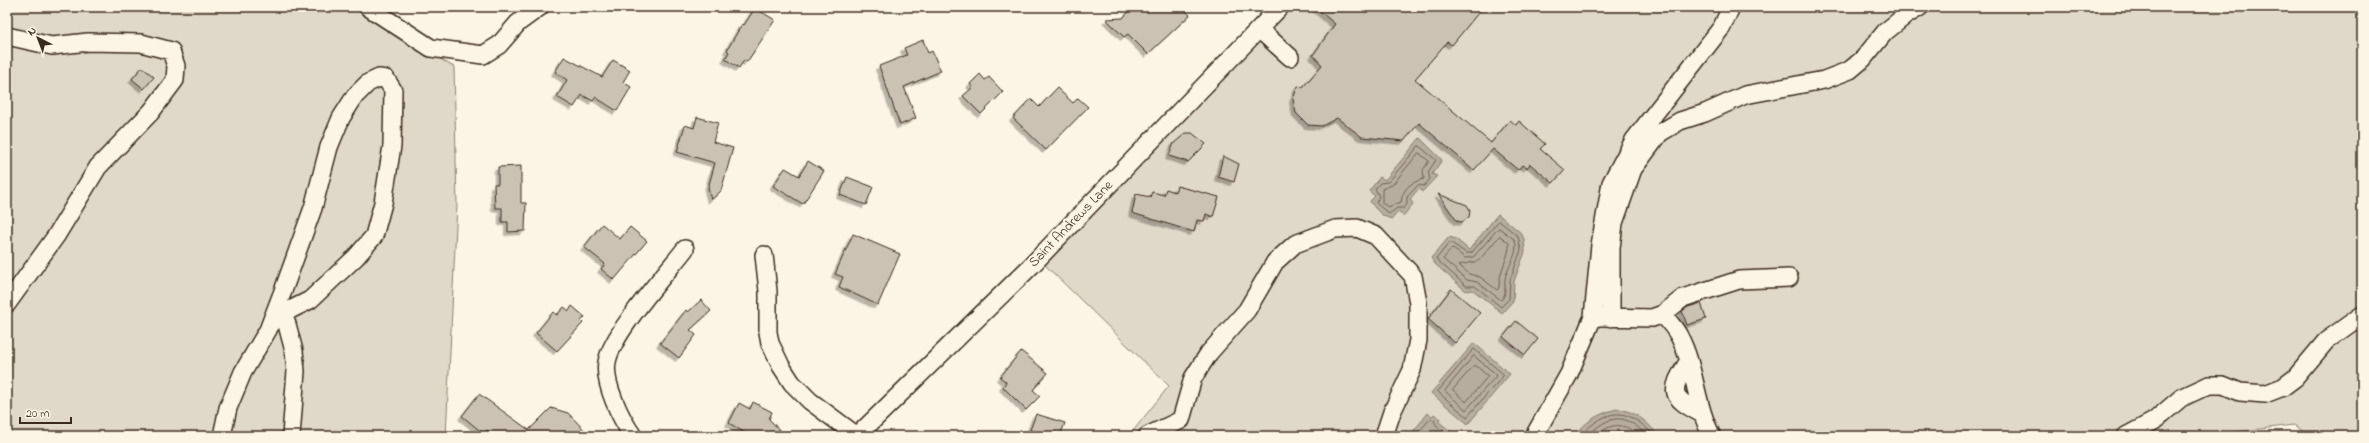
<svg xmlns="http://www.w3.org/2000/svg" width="2369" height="443" viewBox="0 0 2369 443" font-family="'Indie Flower',sans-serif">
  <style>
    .green { fill: #e0d8c8; stroke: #8e8173 }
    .water { fill: #b7ad9e; stroke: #85796b }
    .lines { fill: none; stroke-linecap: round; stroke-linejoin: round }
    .shore { stroke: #6d5e51; stroke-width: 1 }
    .building { fill: #ccc2b3; stroke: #3b2a1e; filter: url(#shadow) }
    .minor-casing { stroke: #3b2a1e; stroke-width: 20 }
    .minor { stroke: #fcf5e5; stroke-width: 17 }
    .labels { text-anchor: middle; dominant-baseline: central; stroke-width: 4; stroke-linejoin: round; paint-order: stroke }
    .street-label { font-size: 14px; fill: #3b2a1e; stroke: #fcf5e5 }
  </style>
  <defs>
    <filter id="shadow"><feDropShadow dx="-3.5" dy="3.5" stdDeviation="0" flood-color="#0004"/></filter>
  </defs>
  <rect width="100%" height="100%" fill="#fcf5e5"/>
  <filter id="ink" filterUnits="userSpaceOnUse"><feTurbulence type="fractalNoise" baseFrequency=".025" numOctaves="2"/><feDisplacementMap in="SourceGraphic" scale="8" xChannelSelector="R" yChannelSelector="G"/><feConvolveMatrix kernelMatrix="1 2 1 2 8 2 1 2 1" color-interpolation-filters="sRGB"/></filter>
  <g filter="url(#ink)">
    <path class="green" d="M7 7H352L454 67 457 204 446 436H7Z
      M1292 7H2362V436H2310L2294 425 2200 436H1129L1169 386 1042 262Z"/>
    <path class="water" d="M1420 138 1442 160 1432 174 1437 176 1422 192 1419 188 1410 199 1413 204 1403 216 1399 211 1392 219C1382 217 1375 209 1370 201L1375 196 1369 191 1380 177 1385 180Z
      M1498 214 1521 233 1524 239 1525 252 1514 281 1513 301 1502 313 1473 290 1466 291 1435 264 1431 258 1449 237 1456 239 1469 250Z
      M1474 343 1510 374 1468 424 1431 393Z
      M1617 409C1636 411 1647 422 1659 436H1575C1585 421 1600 413 1617 409Z
      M1428 413 1432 416 1434 414 1440 419 1438 421 1456 436H1413L1411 434Z"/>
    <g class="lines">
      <path class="shore" d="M1419 146 1436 160 1428 172 1430 179 1424 186 1418 185 1407 197V204L1404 208H1397L1389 214 1376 203 1379 196 1375 189 1380 183 1388 182Z
        M1419 153 1429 161 1423 170 1424 179C1411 182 1403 188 1401 202L1388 207 1382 203V189L1392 185Z
        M1499 221 1518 236 1521 250 1510 280 1509 299 1501 307 1475 286H1466L1436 259 1450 242 1466 253H1471Z
        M1499 228 1514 239C1521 251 1507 267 1505 279 1504 287 1507 295 1501 300L1477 282 1467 280 1443 259 1452 248 1465 258 1473 257Z
        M1500 236 1509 243C1511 253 1498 273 1499 288L1497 290 1480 277 1469 274 1459 265 1478 261Z
        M1474 349 1504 375 1467 417 1438 392Z
        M1474 356 1497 375 1466 410 1445 391Z
        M1475 365 1488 376 1466 402 1453 390Z
        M1415 436 1430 419 1434 420 1436 425 1450 436
        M1580 436C1608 407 1627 406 1654 436
        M1587 436C1610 414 1625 412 1647 436
        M1596 436C1611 422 1624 422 1639 436"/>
    </g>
    <path class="building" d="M1133 7H1182L1190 15 1148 54 1128 34 1124 37 1106 19 1123 18Z
      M1315 7H1483L1452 45 1447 42 1415 79 1491 143 1510 120 1516 125 1519 121 1545 144 1540 149 1565 170 1553 183 1530 164 1527 168 1522 165 1518 170 1493 149 1474 170 1419 123 1404 141 1362 137 1337 118 1322 126 1308 125 1296 113 1293 99 1298 86 1303 87 1322 65 1313 55 1335 24Z
      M755 8 775 20 747 62 744 60 739 68 725 59 729 52 727 50 742 24 744 25Z
      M923 40 928 53 932 51 941 71 904 87 916 118 900 125 879 66 907 55 904 48Z
      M564 57 602 77 613 60 630 70 623 82 631 87 617 111 595 97 593 101 582 95 574 107 557 97 567 80 555 72Z
      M142 67 154 77 144 89 132 79Z
      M980 74 985 80 989 77 1003 92 981 114 963 96 973 87 970 84Z
      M1057 88 1073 103 1078 98 1088 107 1046 150 1013 118 1031 99 1039 107Z
      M697 117 718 123 713 142 733 148 721 191 711 200 708 188 715 163 677 152 685 125 694 128Z
      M1186 133H1192L1206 144 1188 162 1169 156 1174 143Z
      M1223 156 1239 164 1234 182 1218 177Z
      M808 161 824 171 803 204 773 186 785 168 799 176Z
      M521 166V203H526L525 231 508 232V222H502V208H495L494 184H498V167Z
      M847 177 873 187 866 205 840 195Z
      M1177 186 1219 197 1213 217 1206 214 1204 221 1197 220 1194 232 1132 213 1136 194 1150 197 1152 192 1164 195 1166 189 1175 192Z
      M1438 194 1467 205 1470 210 1469 217 1462 222 1457 221Z
      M602 224 620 239 630 227 647 241 614 280 601 269 605 264 584 247Z
      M853 234 900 254 878 305 839 287 843 277 835 274Z
      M1451 289 1480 313 1455 343 1428 319Z
      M701 300 711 311 690 330 696 335 679 358 660 343 686 310 688 312Z
      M1701 303 1706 319 1687 325 1682 311 1688 307Z
      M572 306 585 317 581 321 583 323 557 351 536 333 553 312 557 315 564 307 569 311Z
      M1516 321 1538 339 1525 355 1503 337Z
      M1021 351 1048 373 1033 390 1040 396 1026 410 1003 387 1006 382 1000 377Z
      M479 394 529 430 551 408 568 413 590 436H495L487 430 484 434 462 416Z
      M753 402 772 412 769 419 785 436H750L729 423 739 403 750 409Z
      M1036 414 1065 423 1060 436H1037L1038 433 1030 430Z"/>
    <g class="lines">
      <defs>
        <path id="minor" d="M368 7 431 48 483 55 499 45 518 23 540 7
          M1259 29 1290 57
          M7 36 52 46 88 42 141 43 171 51 176 66 175 80 151 112 98 167 56 236 7 304
          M764 255 768 291V332L770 343 781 366 792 383 810 401 857 436
          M284 313 294 351 296 371 291 436
          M1663 314C1668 321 1675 328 1679 336 1696 368 1695 405 1712 436
          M1601 317 1652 318 1663 314 1683 298 1739 280 1789 278
          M1611 318V248L1614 223 1633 169 1660 133 1680 121 1705 113 1745 95 1824 80 1850 70 1863 59 1885 32 1905 16 1920 7
          M1688 362C1669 392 1670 397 1702 414
          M222 436 228 408 243 372 268 330 283 291 313 208 329 147 341 118 355 96 368 83 379 78 386 79 393 90 392 146 383 203 374 236 356 257 310 300 284 313 274 315
          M633 436C621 419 603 383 607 362 612 333 665 275 685 249
          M857 436 1031 266 1280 7
          M1147 436 1181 420 1193 378 1209 353 1247 310 1275 262 1295 244 1335 229 1357 228 1376 236 1413 276 1418 303V340L1412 370 1392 412 1384 436
          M1534 436 1569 374 1593 317 1600 245 1611 183 1634 140 1722 27 1731 7
          M2126 436 2154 421 2181 398 2209 385H2223L2240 392 2265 394 2283 387 2295 378 2326 341 2362 315"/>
      </defs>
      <use href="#minor" class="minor-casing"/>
      <use href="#minor" class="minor"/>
    </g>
  </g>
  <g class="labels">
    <g class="street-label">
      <text transform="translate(1071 224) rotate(-46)">Saint Andrews Lane</text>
    </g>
  </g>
  <rect width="2369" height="443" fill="none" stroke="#fcf5e5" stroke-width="24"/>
  <rect x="12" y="12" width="2345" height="419" fill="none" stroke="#3b2a1e" stroke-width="1.5" filter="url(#ink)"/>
  <g transform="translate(38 38) rotate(318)" stroke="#fcf5e5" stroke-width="3" paint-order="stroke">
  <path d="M0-3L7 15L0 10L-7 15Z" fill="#3b2a1e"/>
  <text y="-6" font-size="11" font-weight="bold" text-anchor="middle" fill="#3b2a1e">N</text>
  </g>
  <path d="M20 417v6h51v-6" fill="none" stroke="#3b2a1e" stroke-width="2"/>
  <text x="26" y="417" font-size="12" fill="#3b2a1e" stroke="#fcf5e5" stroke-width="3" paint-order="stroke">20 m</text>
</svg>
